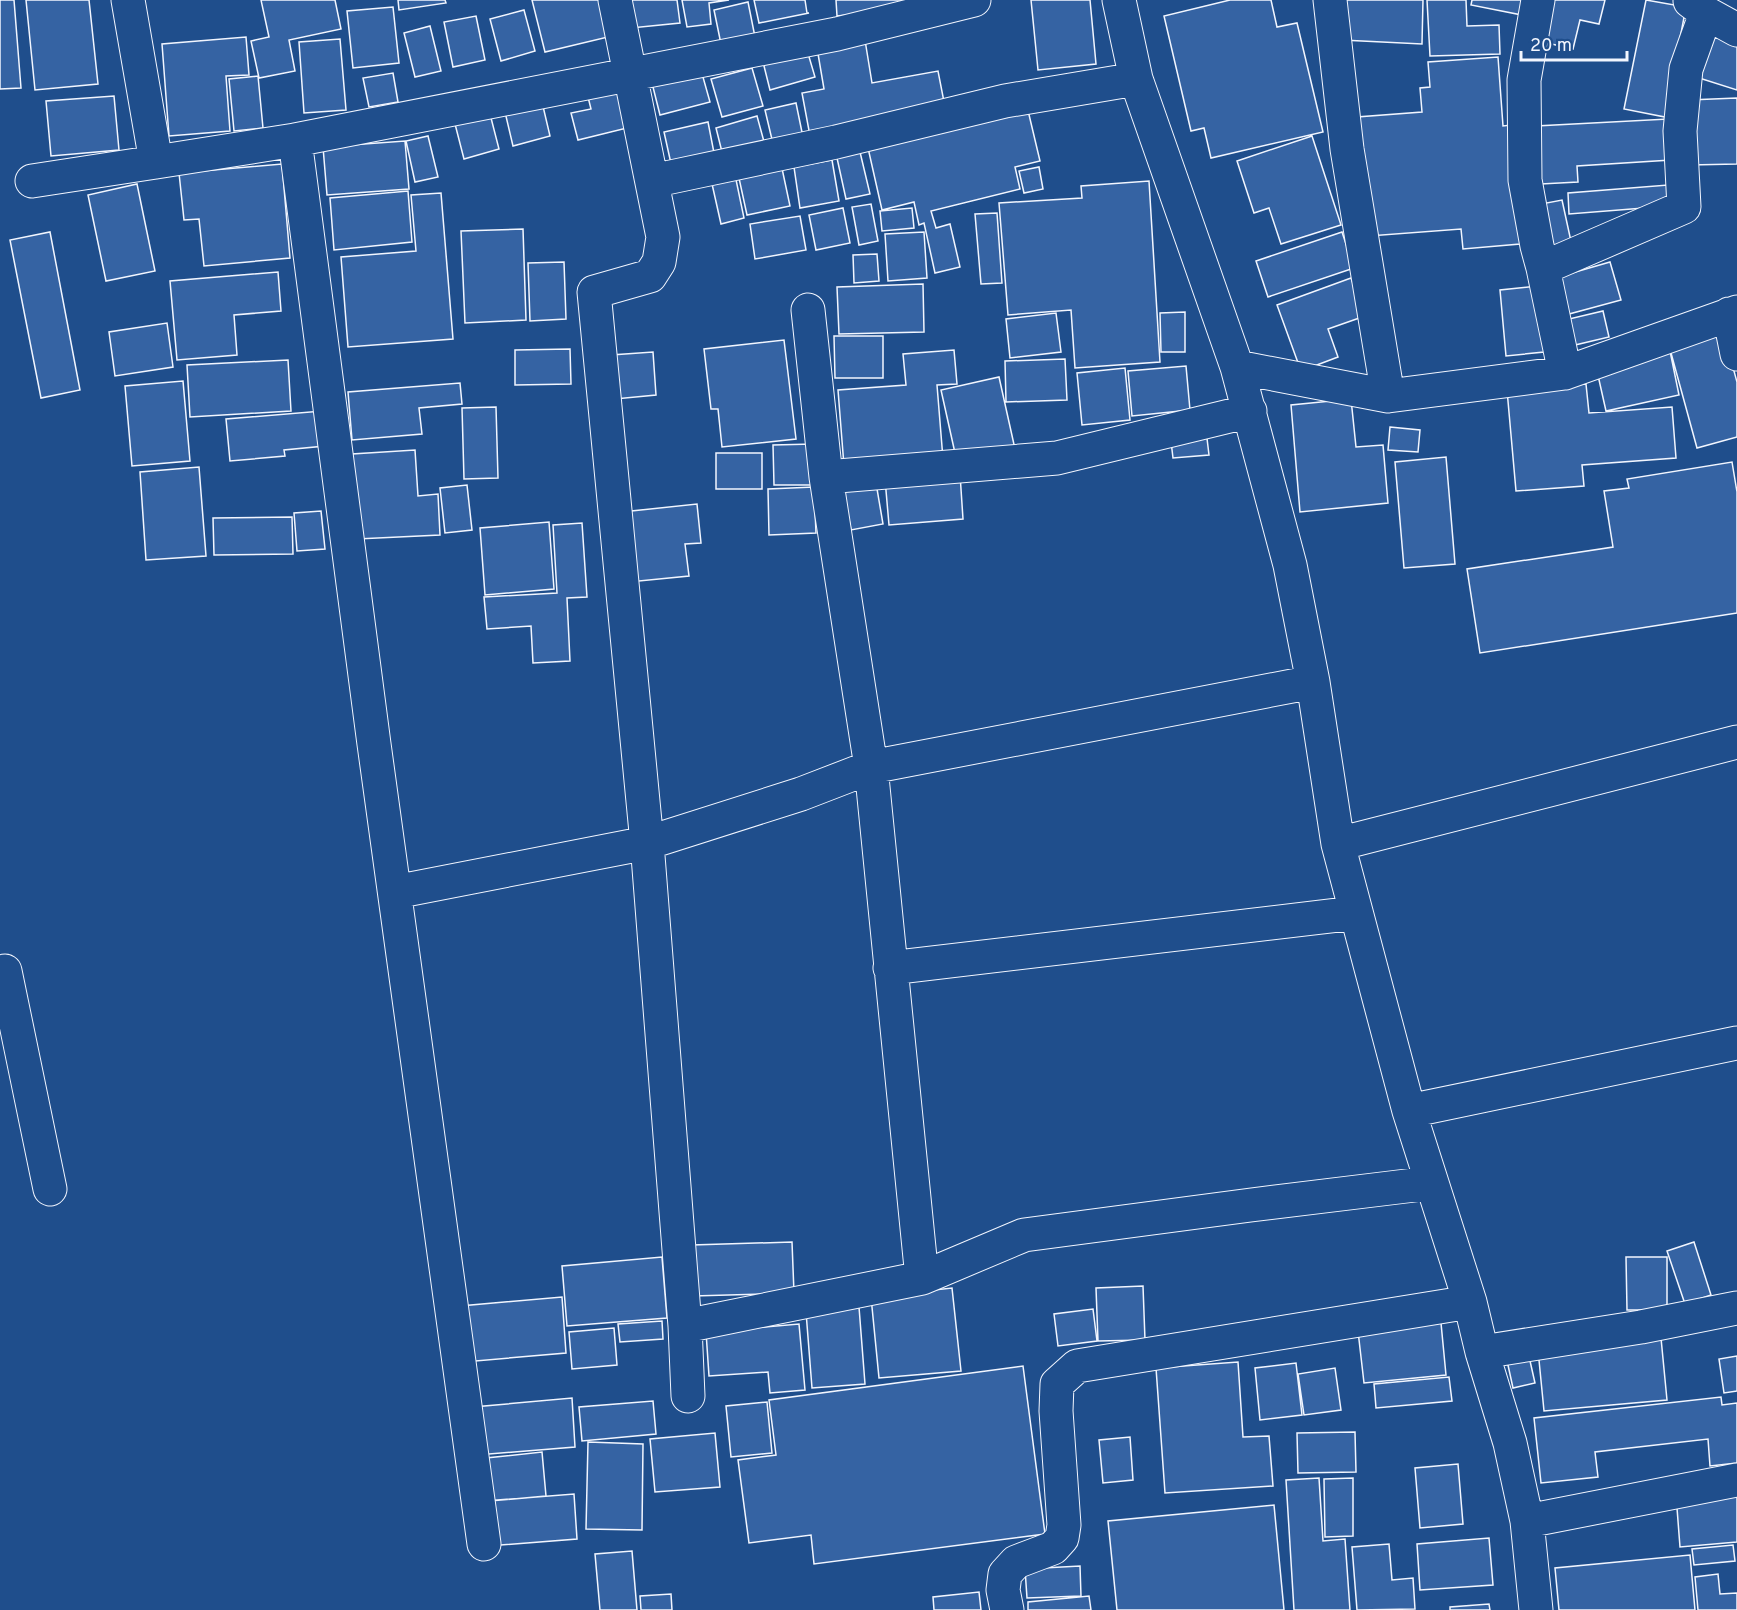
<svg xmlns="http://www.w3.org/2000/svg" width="1737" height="1610" viewBox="0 0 1737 1610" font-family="Overpass,sans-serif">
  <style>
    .building { fill: #3563a3; stroke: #f2f6ff; stroke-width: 1.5 }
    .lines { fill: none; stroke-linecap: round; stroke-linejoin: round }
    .minor-casing { stroke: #f2f6ff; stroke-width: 35 }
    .minor { stroke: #1f4e8c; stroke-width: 33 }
  </style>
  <rect width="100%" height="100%" fill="#1f4e8c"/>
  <path class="building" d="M0 0H14L21 88 0 89Z
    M26 0H89L98 84 35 90Z
    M261 0H335L341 29 289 40 295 71 259 78 251 41 269 37Z
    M398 0H445L446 3 399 10Z
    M532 0H599L608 37 545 52Z
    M628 0H677L680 23 631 28Z
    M682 0H729L709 3 711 24 687 27Z
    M754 0H805L807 13H809L759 23Z
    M836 0H902L903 9 837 16Z
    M1031 0H1090L1096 64 1038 70Z
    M1230 0H1271L1277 27 1297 23 1323 132 1211 158 1204 128 1191 131 1164 16Z
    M1344 0H1423L1422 44 1342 40Z
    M1427 0H1466L1467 26 1499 25 1500 54 1430 56Z
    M1472 0H1525L1522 15 1471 5Z
    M1552 0H1605L1599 24 1580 20 1573 49 1543 42Z
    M1646 0 1686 7 1665 117 1624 109Z
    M748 2 755 37 721 44 714 10Z
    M393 7 399 63 353 68 347 11Z
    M524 10 535 51 501 61 490 19Z
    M476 16 485 60 453 67 444 22Z
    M430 26 441 71 415 77 404 33Z
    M1710 31 1737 39V90L1696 77Z
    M864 34 872 83 938 71 946 112 810 136 802 93 824 89 816 42Z
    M246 37 249 75 226 76 230 131 169 136 162 44Z
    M340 39 346 110 304 113 299 42Z
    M807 50 815 77 770 90 763 62Z
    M1498 57 1503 126 1511 125 1520 244 1463 249 1461 229 1369 236 1357 117 1422 112 1420 88 1430 87 1428 62Z
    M752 68 763 106 722 117 711 79Z
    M701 70 710 102 660 115 652 83Z
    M393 73 398 102 369 107 363 78Z
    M258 76 263 128 234 131 229 79Z
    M615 81 627 128 578 140 571 113 591 109 586 89Z
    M114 96 119 150 51 156 46 101Z
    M1737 98V164L1690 165 1689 100Z
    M542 102 550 136 513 146 505 112Z
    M1026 102 1040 161 1015 167 1020 189 931 211 936 228 950 224 960 267 935 273 924 223 919 225 914 202 882 210 866 139Z
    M796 103 804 142 774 148 765 110Z
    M490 114 499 149 464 159 455 124Z
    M757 116 766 149 724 160 716 128Z
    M1668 119 1671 160 1577 166 1578 182 1541 184 1536 126Z
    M708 122 715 158 672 168 664 132Z
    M428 136 438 177 415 182 406 141Z
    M1312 136 1341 225 1281 244 1269 208 1254 213 1237 161Z
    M405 141 409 189 327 195 323 147Z
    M860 152 870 194 846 199 837 158Z
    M780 159 790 206 747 215 737 169Z
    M832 160 839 201 800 208 794 167Z
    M282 164 290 258 204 266 199 219 184 220 179 173Z
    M1039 167 1043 189 1024 193 1019 171Z
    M734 170 744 218 721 224 710 175Z
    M1149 181 1160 362 1075 368 1071 310 1008 315 999 203 1082 198 1081 186Z
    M137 184 155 271 106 281 88 195Z
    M1668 185 1669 206 1569 214 1568 193Z
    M408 191 412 242 334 250 330 198Z
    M441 193 453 339 348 347 341 257 416 251 411 195Z
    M1562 200 1572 246 1551 250 1541 204Z
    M871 204 878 241 859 245 852 207Z
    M843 208 850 243 816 250 809 215Z
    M912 208 914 228 882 231 880 211Z
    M997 213 1002 283 981 284 975 214Z
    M800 216 806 250 755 259 750 224Z
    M523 229 526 320 465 323 461 231Z
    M50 232 80 390 41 398 10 240Z
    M924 232 927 278 888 281 885 234Z
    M1342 232 1354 268 1268 297 1256 261Z
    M877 254 879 281 854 283 853 255Z
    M564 262 566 319 530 321 528 263Z
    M1610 262 1621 300 1569 314 1558 277Z
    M278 272 281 311 234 315 237 355 177 360 170 281Z
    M1351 278 1365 316 1328 329 1338 357 1301 371 1277 305Z
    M923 284 924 332 839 334 837 287Z
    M1537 286 1544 352 1506 356 1500 290Z
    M1603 311 1609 337 1575 345 1569 319Z
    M1185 312V352H1161L1160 313Z
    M1056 313 1061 352 1010 358 1006 319Z
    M167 323 173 367 115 376 109 332Z
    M1722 327 1737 382V437L1697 448 1668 342Z
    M834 336H883V378H835Z
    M784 340 796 439 722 447 718 409H711L704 349Z
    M1669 346 1679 395 1606 411 1595 362Z
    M570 349 571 384 515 385V350Z
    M954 350 957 384 937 385 943 459 844 466 838 390 906 385 903 354Z
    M653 352 656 395 615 399 611 355Z
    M1065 359 1067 400 1006 402 1005 361Z
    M288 360 291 411 190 417 187 365Z
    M1186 366 1190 410 1132 416 1128 371Z
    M1125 368 1130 420 1082 425 1077 373Z
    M999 377 1015 449 957 462 941 390Z
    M183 381 190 461 132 466 125 386Z
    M460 383 462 404 419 408 422 434 352 440 348 392Z
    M1586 384 1589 413 1672 407 1676 458 1582 465 1584 486 1516 491 1507 390Z
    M1351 399 1356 447 1383 445 1388 503 1300 512 1291 405Z
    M496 407 498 478 464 479 462 408Z
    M322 411 325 446 284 450 285 456 230 461 226 419Z
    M1390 427 1420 430 1418 452 1388 450Z
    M1206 430 1209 455 1173 458 1170 433Z
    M813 444 814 485H774L773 445Z
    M415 450 418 496 438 494 440 535 357 539 352 454Z
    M716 453H762V489H716Z
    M1446 457 1455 564 1404 568 1395 462Z
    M1732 462 1737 492V613L1480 653 1467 569 1613 547 1604 491 1629 488 1627 479Z
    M199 467 206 556 146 560 140 472Z
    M960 474 963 519 889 525 885 479Z
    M875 477 883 524 851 530 842 483Z
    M467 485 472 530 445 533 440 488Z
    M814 487 816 533 769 535 768 489Z
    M697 504 701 543 685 544 689 576 629 582 622 512Z
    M321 511 325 549 297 551 294 513Z
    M292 517 293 554 214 555 213 518Z
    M549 522 554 589 485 595 480 528Z
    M582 523 587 597 567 598 570 661 533 663 531 626 487 629 484 597 557 593 553 525Z
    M792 1242 794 1293 693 1296 692 1245Z
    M1694 1242 1711 1295 1685 1304 1667 1251Z
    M662 1257 667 1318 567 1326 562 1266Z
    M1626 1257H1667V1310H1627Z
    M1143 1286 1145 1340 1098 1341 1096 1288Z
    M952 1288 961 1371 879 1378 871 1297Z
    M562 1297 566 1353 464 1362 460 1306Z
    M859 1307 865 1384 812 1388 806 1312Z
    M1093 1309 1097 1341 1058 1346 1054 1314Z
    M662 1321 663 1339 620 1342 618 1324Z
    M1441 1323 1446 1375 1364 1383 1358 1331Z
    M799 1324 805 1390 770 1393 768 1372 709 1376 706 1332Z
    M614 1328 617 1365 572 1369 569 1332Z
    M1661 1338 1667 1400 1544 1411 1538 1350Z
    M1528 1352 1535 1383 1513 1388 1506 1356Z
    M1737 1356V1391L1724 1393 1719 1359Z
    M1238 1362 1243 1437 1269 1436 1273 1486 1165 1493 1156 1368Z
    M1296 1363 1302 1415 1260 1420 1255 1368Z
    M1023 1366 1045 1534 814 1564 811 1535 749 1543 738 1460 776 1455 769 1400Z
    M1335 1368 1341 1410 1304 1415 1298 1374Z
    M1449 1377 1452 1401 1376 1408 1374 1384Z
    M1721 1397 1722 1405 1737 1403V1463L1710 1466 1708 1439 1595 1452 1598 1477 1541 1483 1534 1418Z
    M572 1398 575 1447 477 1455 473 1407Z
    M653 1401 656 1434 582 1441 579 1407Z
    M767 1402 772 1453 731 1457 726 1406Z
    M1355 1432 1356 1472 1298 1473 1297 1433Z
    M715 1433 720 1487 655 1492 650 1439Z
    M1130 1437 1133 1480 1103 1483 1099 1440Z
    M588 1442 643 1444 642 1530 586 1529Z
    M542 1452 546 1496 490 1501 486 1458Z
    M1458 1464 1463 1524 1420 1528 1415 1468Z
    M1319 1478 1323 1541 1345 1539 1350 1610H1294L1286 1480Z
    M1353 1478V1536L1325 1537 1324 1479Z
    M1737 1490V1542L1680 1547 1676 1495Z
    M574 1494 577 1539 488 1546 485 1501Z
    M1274 1505 1284 1610H1117L1108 1521Z
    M1489 1538 1493 1585 1420 1590 1417 1544Z
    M1389 1544 1392 1580 1413 1578 1415 1609 1357 1610 1352 1547Z
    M1733 1545 1735 1561 1694 1565 1692 1549Z
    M632 1551 637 1610H600L595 1554Z
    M1690 1555 1695 1610H1559L1555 1568Z
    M1080 1566 1081 1596 1027 1598 1025 1569Z
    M1718 1574 1720 1594 1737 1593V1610H1698L1695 1577Z
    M979 1592 981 1610H934L933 1597Z
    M671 1594 672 1610H641L640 1596Z
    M1089 1596 1091 1610H1028V1602Z
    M1489 1604 1490 1610H1450V1607Z"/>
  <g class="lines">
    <defs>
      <path id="minor" d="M128 0 156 162 295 140 374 744 484 1544
        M615 0 663 237 659 262 650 276 594 292 647 843 685 1326 922 1278 1024 1235 1251 1205 1431 1183
        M1119 0 1136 79 1237 367 1290 565 1313 682 1338 844 1409 1111 1470 1302 1482 1352 1510 1443 1527 1521 1536 1610
        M1330 0 1347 149 1388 396
        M1538 0 1524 80 1525 180 1537 246 1543 268 1565 373
        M1690 1 1706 13 1737 30
        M295 140 837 34 974 0
        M32 181 156 162
        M652 181 836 142 1005 101 1136 79
        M1543 268 1684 207 1680 131 1686 69 1706 13
        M808 310 826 477 871 767 922 1278
        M1729 314 1737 354
        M1237 367 1388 396 1565 373 1737 312
        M826 477 1057 458 1250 411
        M1338 844 1737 742
        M395 892 647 843 801 794 871 767 1313 682
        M890 968 1355 913
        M0 972 5 971 50 1189
        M1409 1111 1737 1043
        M685 1326 688 1396
        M1482 1352 1641 1327 1737 1308
        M1527 1521 1737 1480
        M1007 1610 1003 1590 1005 1574 1016 1562 1053 1548 1062 1538 1064 1525 1056 1411 1057 1384 1077 1366 1470 1302"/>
    </defs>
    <use href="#minor" class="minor-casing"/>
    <use href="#minor" class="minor"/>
  </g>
  <path d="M1521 51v9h106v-9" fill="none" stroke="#f2f6ff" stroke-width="3"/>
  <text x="1530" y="51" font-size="18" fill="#f2f6ff" stroke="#1f4e8c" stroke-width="4.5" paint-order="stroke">20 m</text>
</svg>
